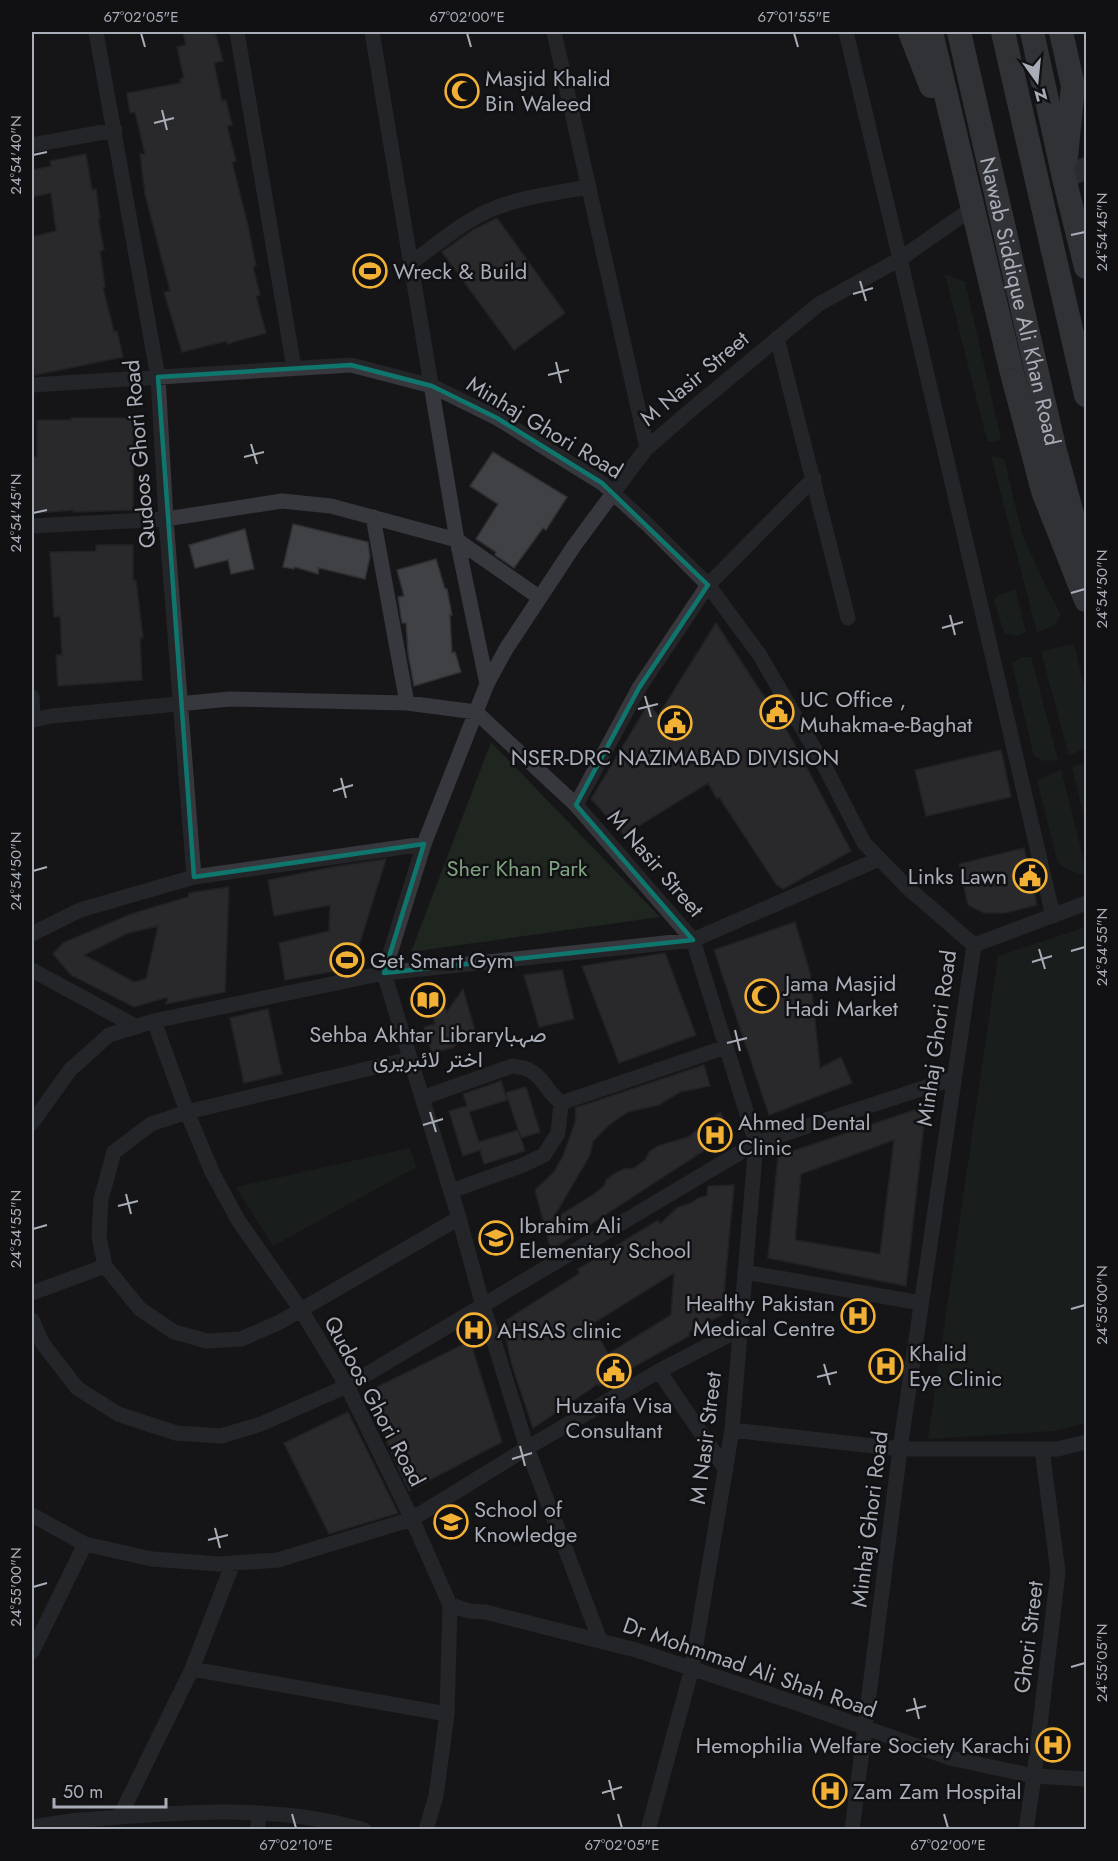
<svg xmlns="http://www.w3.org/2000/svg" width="1118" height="1861" viewBox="0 0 1118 1861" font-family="Jost,Vazirmatn,sans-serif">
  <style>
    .green { fill: #1e261f }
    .building { fill: #404145; stroke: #303034; stroke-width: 1.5; fill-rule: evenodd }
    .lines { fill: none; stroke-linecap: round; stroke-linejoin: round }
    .street { stroke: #37383d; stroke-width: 15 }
    .secondary { stroke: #45474d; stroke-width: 22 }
    .primary { stroke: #53555c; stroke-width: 24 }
    .marked { fill: none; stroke: #0f766e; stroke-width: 4.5; stroke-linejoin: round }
    .ticks { fill: none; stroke: #a8adb8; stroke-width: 2 }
    .labels { text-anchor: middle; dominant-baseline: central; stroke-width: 5; stroke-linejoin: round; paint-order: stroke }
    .poi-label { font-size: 22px; fill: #a8adb8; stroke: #111113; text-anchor: start }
    .street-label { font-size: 22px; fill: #a8adb8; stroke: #111113 }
    .park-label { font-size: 22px; fill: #7fa381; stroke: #111113 }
    .neatline { fill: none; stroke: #a8adb8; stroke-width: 2 }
    .ticks-label { font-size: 15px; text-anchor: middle; fill: #a8adb8 }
  </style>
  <rect width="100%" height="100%" fill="#161618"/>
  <path class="green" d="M945 274 965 282 1001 439 995 442 988 441 985 432Z
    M991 456 1004 459 1022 533 1043 581 1061 615 1053 626 1037 632Z
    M1015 589 1026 632 1015 636 1004 633 994 600 999 595Z
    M1074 644 1086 694V747L1069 756 1041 651Z
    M1021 657H1031L1058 760 1044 761 1034 756 1012 664Z
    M491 742 660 917 411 952Z
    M1086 762V825L1072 767Z
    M1061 770 1086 869V875C1074 873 1065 870 1057 860L1037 780Z
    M1086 927V1423L1054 1431 928 1439 998 956Z
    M410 1148 416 1167 273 1246 236 1187Z"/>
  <path class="building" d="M183 32H215L223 61 214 63 222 101 226 100 232 125 227 126 236 161 232 162 248 226 256 266 253 267 260 295 256 296 266 333 227 344V341L182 352 164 292 170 291 145 194 140 154H145L135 112 130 113 127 93 181 83 180 79 184 78 177 47 186 45Z
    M86 154 92 190 96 189 100 219H98L104 250 100 251 105 287 103 288 114 332 117 331 123 357 35 375 32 359V237L56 231 51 193 32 197V170L51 166 50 161Z
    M497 218 565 313 514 350 442 252 473 230Z
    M71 418H133V510L73 512V510L39 513V510L32 511V457H37V420H71Z
    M493 452 567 497 546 530 543 528 514 568 495 555 496 552 476 539 498 504 470 486Z
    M293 524 368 542 370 557 365 579 319 568 318 574 295 567 294 569 283 567Z
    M245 529 254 569 231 574 228 560 195 568 189 545Z
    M96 545H133V580H136L143 638H140L142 680 58 686 56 655H62L60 616 54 617 50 552 96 551Z
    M436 559 445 589H447L452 615H450L452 653 455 652 461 672 414 686 408 653 406 623H402L398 597 404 596 397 570Z
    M716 623 790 736 851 851 783 889 776 884 719 797 717 799 708 783 624 835 591 799 649 703 658 716Z
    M1001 750 1011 797 926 816 915 770Z
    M1024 848 1037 905 1005 913H984L968 905 959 864Z
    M386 859 352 968 285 980 279 943 329 931 330 905 274 916 268 880 333 867Z
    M229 887 225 992 166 1004 168 997 134 1007 71 975 53 954 63 943 131 914 188 897 189 893ZM158 926 146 979 134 982 84 955 128 933Z
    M795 922 810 973 820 1068 841 1057 852 1083 769 1115 714 950Z
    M665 953 696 1035 619 1063 582 966Z
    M562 970 574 1019 539 1027 524 975Z
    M463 989 477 1038 457 1043 454 1047 432 1053 424 1027 435 1024 430 1006 440 994 447 1012Z
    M268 1009 282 1074 244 1083 230 1018Z
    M704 1065 710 1086 680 1092 659 1105 628 1112 609 1125 593 1141 590 1155 552 1220 593 1195 604 1186 606 1180 614 1174 624 1169 634 1168 645 1160 649 1152 658 1146 688 1137 720 1112 731 1133 551 1250 535 1190 554 1172 563 1156 576 1120 575 1108Z
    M501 1081 507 1100 469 1112 479 1142 518 1130 525 1151 484 1164 480 1150 463 1156 449 1111 467 1106 463 1094Z
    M526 1087 540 1132 521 1138 506 1093Z
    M926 1106 906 1286 768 1258 778 1156ZM894 1140 880 1254 795 1240 801 1174Z
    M734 1185 722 1315 689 1332V1336L623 1373V1371L599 1386 598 1384 533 1428 511 1362 503 1322 574 1277 579 1273 578 1269 658 1220 660 1224 677 1208 693 1202 698 1198 707 1196 708 1186ZM674 1273 671 1315 608 1354 592 1324Z
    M470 1341 502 1442 409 1491 393 1457 367 1392Z
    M348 1412 398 1513 329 1534 284 1443Z"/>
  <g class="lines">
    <path class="street" d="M96 32 158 377 166 519 194 877
      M237 32 294 368
      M372 32 457 540 487 684
      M554 32 647 448
      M846 32 900 259 1053 916
      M32 145 115 130
      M411 263C436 245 460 224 488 211 519 197 556 193 589 187
      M777 338 848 618
      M32 385 351 365 432 386 497 418 602 483 649 526 708 585 759 654 826 769 864 843 908 888 974 945
      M373 517 407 703
      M32 526 166 519 282 501 331 506 457 540 540 598
      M32 697 33 720
      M476 712 576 805 693 940 756 1143 732 1430 692 1668 648 1830
      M32 720 52 716 230 699 407 703 476 712
      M576 805 639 688 708 585 814 478
      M32 934 80 910 194 877 424 844
      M974 945 1086 903
      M32 970 137 1027
      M154 1021 187 1112 212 1172 238 1220 301 1310 347 1386 412 1519 450 1605 447 1714 436 1796 426 1830
      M409 1059 187 1112 151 1124 114 1152 101 1199 99 1237 105 1266 140 1309 174 1332 207 1341 241 1339 280 1322 459 1218
      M422 1098 512 1066C542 1068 541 1086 561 1103L726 1047
      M32 1123 70 1070 109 1035 154 1021 384 973 693 940 879 859
      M451 1191 523 1165 544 1155 558 1133 561 1103
      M745 1272 921 1303
      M32 1293 105 1266
      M32 1320 43 1344 77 1388 118 1414 176 1433 221 1436 261 1424 347 1386 756 1143 954 1078
      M659 1371 726 1470
      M732 1430 900 1449H1058L1086 1442
      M32 1515 85 1544 152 1559 219 1564 278 1560 412 1519 527 1448 659 1371 740 1329
      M450 1605 469 1611 485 1612 636 1650 802 1705 950 1758 1034 1776 1086 1779
      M600 1640 527 1448 483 1306 459 1218 384 973 424 844 487 684 506 649 574 546 639 458 647 448 692 409 819 304 900 259 973 208
      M32 1652 85 1544
      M192 1669 447 1714
      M120 1816 192 1669 233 1563
      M71 1821C164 1813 274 1802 364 1830
      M32 1827 71 1821 72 1829
      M257 1830 260 1813
      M852 1830 900 1449 974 945
      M1026 1830 1034 1776 1058 1572 1042 1449"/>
    <path class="secondary" d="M1064 178 1086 168"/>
    <g class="primary">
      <path d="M910 32 931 86"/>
      <path d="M931 32 1011 369 1043 491 1086 600"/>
      <path id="s1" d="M959 32 1054 447 1083 555"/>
      <path d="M1003 32 1086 395"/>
      <path d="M1032 32 1064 178 1086 267"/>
      <path d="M1061 32 1073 86 1066 157"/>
    </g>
  </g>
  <path d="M0 0H1118V1861H0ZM351 365 432 386 497 418 602 483 708 585 639 688 576 805 693 940 384 973 424 844 194 877 158 377Z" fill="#161618" fill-opacity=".55" fill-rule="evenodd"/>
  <path class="marked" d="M351 365 432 386 497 418 602 483 708 585 639 688 576 805 693 940 384 973 424 844 194 877 158 377Z"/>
  <path class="ticks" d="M141 33 145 47M467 33 471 47M794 33 798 47M162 110 167 130M154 123 174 118M33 155 47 152M1071 235 1085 232M860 281 866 301M853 294 873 288M556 362 561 383M548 375 569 370M251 444 257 464M244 457 264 452M33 513 47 510M1071 593 1085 589M950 615 955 635M942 628 963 622M645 696 651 717M638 709 658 704M341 778 346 798M333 791 353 785M33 871 47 867M1039 949 1045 969M1071 951 1085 947M1032 962 1052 956M735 1030 740 1051M727 1043 747 1038M430 1112 436 1132M423 1125 443 1119M126 1194 131 1214M118 1206 138 1201M33 1229 47 1225M1071 1309 1085 1305M824 1364 830 1385M817 1377 837 1372M520 1446 525 1466M512 1459 532 1453M215 1528 220 1548M208 1540 228 1535M33 1587 47 1583M1071 1667 1085 1663M914 1698 919 1719M906 1711 926 1706M609 1780 614 1800M602 1793 622 1787M292 1814 296 1828M618 1814 622 1828M944 1814 948 1828"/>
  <defs>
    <symbol id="mosque-ring" viewBox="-11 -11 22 22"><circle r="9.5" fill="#111113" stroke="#f2b134" stroke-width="1.5"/><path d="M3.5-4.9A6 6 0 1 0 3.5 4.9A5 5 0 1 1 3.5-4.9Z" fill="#f2b134"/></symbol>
    <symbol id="stadium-ring" viewBox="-11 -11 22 22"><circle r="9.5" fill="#111113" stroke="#f2b134" stroke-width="1.5"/><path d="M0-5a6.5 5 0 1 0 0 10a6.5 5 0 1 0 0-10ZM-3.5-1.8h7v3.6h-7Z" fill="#f2b134"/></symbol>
    <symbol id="civic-ring" viewBox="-11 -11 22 22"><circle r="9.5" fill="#111113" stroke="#f2b134" stroke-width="1.5"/><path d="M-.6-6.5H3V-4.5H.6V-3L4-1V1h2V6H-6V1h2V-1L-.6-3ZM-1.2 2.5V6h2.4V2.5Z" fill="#f2b134"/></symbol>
    <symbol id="library-ring" viewBox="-11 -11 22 22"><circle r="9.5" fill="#111113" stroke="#f2b134" stroke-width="1.5"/><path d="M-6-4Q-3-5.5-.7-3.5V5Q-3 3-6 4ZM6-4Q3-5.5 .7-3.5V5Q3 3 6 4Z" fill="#f2b134"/></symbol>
    <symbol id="hospital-ring" viewBox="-11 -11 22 22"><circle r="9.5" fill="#111113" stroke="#f2b134" stroke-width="1.5"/><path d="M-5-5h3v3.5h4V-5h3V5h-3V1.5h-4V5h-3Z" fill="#f2b134"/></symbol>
    <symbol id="school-ring" viewBox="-11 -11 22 22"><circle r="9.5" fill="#111113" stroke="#f2b134" stroke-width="1.5"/><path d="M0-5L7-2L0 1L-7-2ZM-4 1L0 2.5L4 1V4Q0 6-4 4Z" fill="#f2b134"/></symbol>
  </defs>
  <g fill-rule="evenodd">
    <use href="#mosque-ring" x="443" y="72" width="38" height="38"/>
    <use href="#stadium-ring" x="351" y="252" width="38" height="38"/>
    <use href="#civic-ring" x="758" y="693" width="38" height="38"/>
    <use href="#civic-ring" x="656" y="704" width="38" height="38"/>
    <use href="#civic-ring" x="1011" y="857" width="38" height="38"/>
    <use href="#stadium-ring" x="328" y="941" width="38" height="38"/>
    <use href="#mosque-ring" x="743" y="977" width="38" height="38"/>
    <use href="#library-ring" x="409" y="981" width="38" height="38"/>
    <use href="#hospital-ring" x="696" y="1116" width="38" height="38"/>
    <use href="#school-ring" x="477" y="1219" width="38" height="38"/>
    <use href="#hospital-ring" x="839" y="1297" width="38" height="38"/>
    <use href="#hospital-ring" x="455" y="1311" width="38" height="38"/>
    <use href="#hospital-ring" x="867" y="1347" width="38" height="38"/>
    <use href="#civic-ring" x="595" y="1352" width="38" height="38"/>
    <use href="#school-ring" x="432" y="1503" width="38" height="38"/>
    <use href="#hospital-ring" x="1034" y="1726" width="38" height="38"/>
    <use href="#hospital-ring" x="811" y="1772" width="38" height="38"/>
  </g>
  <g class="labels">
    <g class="poi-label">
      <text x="485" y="78">Masjid Khalid<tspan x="485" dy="25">Bin Waleed</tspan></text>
      <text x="393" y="271">Wreck &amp; Build</text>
      <text x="800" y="699">UC Office ,<tspan x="800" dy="25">Muhakma-e-Baghat</tspan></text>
      <text x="675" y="757" text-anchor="middle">NSER-DRC NAZIMABAD DIVISION</text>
      <text x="1007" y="876" text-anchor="end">Links Lawn</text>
      <text x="370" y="960">Get Smart Gym</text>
      <text x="785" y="983">Jama Masjid<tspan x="785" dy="25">Hadi Market</tspan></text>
      <text x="428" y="1034" text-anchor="middle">Sehba Akhtar Libraryصہبا<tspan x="428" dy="25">اختر لائبریری</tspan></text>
      <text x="738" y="1122">Ahmed Dental<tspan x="738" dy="25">Clinic</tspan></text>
      <text x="519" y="1225">Ibrahim Ali<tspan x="519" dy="25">Elementary School</tspan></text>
      <text x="835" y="1303" text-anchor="end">Healthy Pakistan<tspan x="835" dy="25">Medical Centre</tspan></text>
      <text x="497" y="1330">AHSAS clinic</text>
      <text x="909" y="1353">Khalid<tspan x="909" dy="25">Eye Clinic</tspan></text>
      <text x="614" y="1405" text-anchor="middle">Huzaifa Visa<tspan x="614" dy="25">Consultant</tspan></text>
      <text x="474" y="1509">School of<tspan x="474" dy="25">Knowledge</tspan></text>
      <text x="1030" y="1745" text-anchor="end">Hemophilia Welfare Society Karachi</text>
      <text x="853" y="1791">Zam Zam Hospital</text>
    </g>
    <g class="street-label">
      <text stroke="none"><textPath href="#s1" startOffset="276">Nawab Siddique Ali Khan Road</textPath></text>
      <text transform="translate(694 378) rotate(-40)">M Nasir Street</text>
      <text transform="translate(545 427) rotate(31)">Minhaj Ghori Road</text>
      <text transform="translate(139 454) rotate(-95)">Qudoos Ghori Road</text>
      <text transform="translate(656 863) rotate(49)">M Nasir Street</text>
      <text transform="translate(936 1038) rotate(-82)">Minhaj Ghori Road</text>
      <text transform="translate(375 1401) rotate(62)">Qudoos Ghori Road</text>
      <text transform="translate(705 1438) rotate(-83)">M Nasir Street</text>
      <text transform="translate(869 1519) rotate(-83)">Minhaj Ghori Road</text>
      <text transform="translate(1028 1637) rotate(-83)">Ghori Street</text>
      <text transform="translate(750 1667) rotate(19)">Dr Mohmmad Ali Shah Road</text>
    </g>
    <g class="park-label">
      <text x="517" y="868">Sher Khan Park</text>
    </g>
  </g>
  <rect width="1118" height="1861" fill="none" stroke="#111113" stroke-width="66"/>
  <g transform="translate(1037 81) rotate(165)" stroke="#111113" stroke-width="4.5" paint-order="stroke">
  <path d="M0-4.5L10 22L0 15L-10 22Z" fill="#a8adb8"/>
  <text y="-9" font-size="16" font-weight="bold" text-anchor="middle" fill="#a8adb8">N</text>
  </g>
  <path d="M54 1798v9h112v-9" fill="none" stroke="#a8adb8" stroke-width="3"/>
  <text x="63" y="1798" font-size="18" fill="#a8adb8" stroke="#111113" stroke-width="4.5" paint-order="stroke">50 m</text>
  <rect x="33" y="33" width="1052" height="1795" class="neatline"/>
  <g class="ticks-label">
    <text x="141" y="22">67°02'05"E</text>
    <text x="467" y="22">67°02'00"E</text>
    <text x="794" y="22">67°01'55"E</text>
    <text transform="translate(16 155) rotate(-90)" y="5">24°54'40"N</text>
    <text transform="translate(1102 232) rotate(-90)" y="5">24°54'45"N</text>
    <text transform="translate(16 513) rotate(-90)" y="5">24°54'45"N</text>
    <text transform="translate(1102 589) rotate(-90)" y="5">24°54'50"N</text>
    <text transform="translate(16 871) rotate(-90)" y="5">24°54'50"N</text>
    <text transform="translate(1102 947) rotate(-90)" y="5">24°54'55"N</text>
    <text transform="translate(16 1229) rotate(-90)" y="5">24°54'55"N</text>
    <text transform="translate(1102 1305) rotate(-90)" y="5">24°55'00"N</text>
    <text transform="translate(16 1587) rotate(-90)" y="5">24°55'00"N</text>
    <text transform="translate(1102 1663) rotate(-90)" y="5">24°55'05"N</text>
    <text x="296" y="1850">67°02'10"E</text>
    <text x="622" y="1850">67°02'05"E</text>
    <text x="948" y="1850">67°02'00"E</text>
  </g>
</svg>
